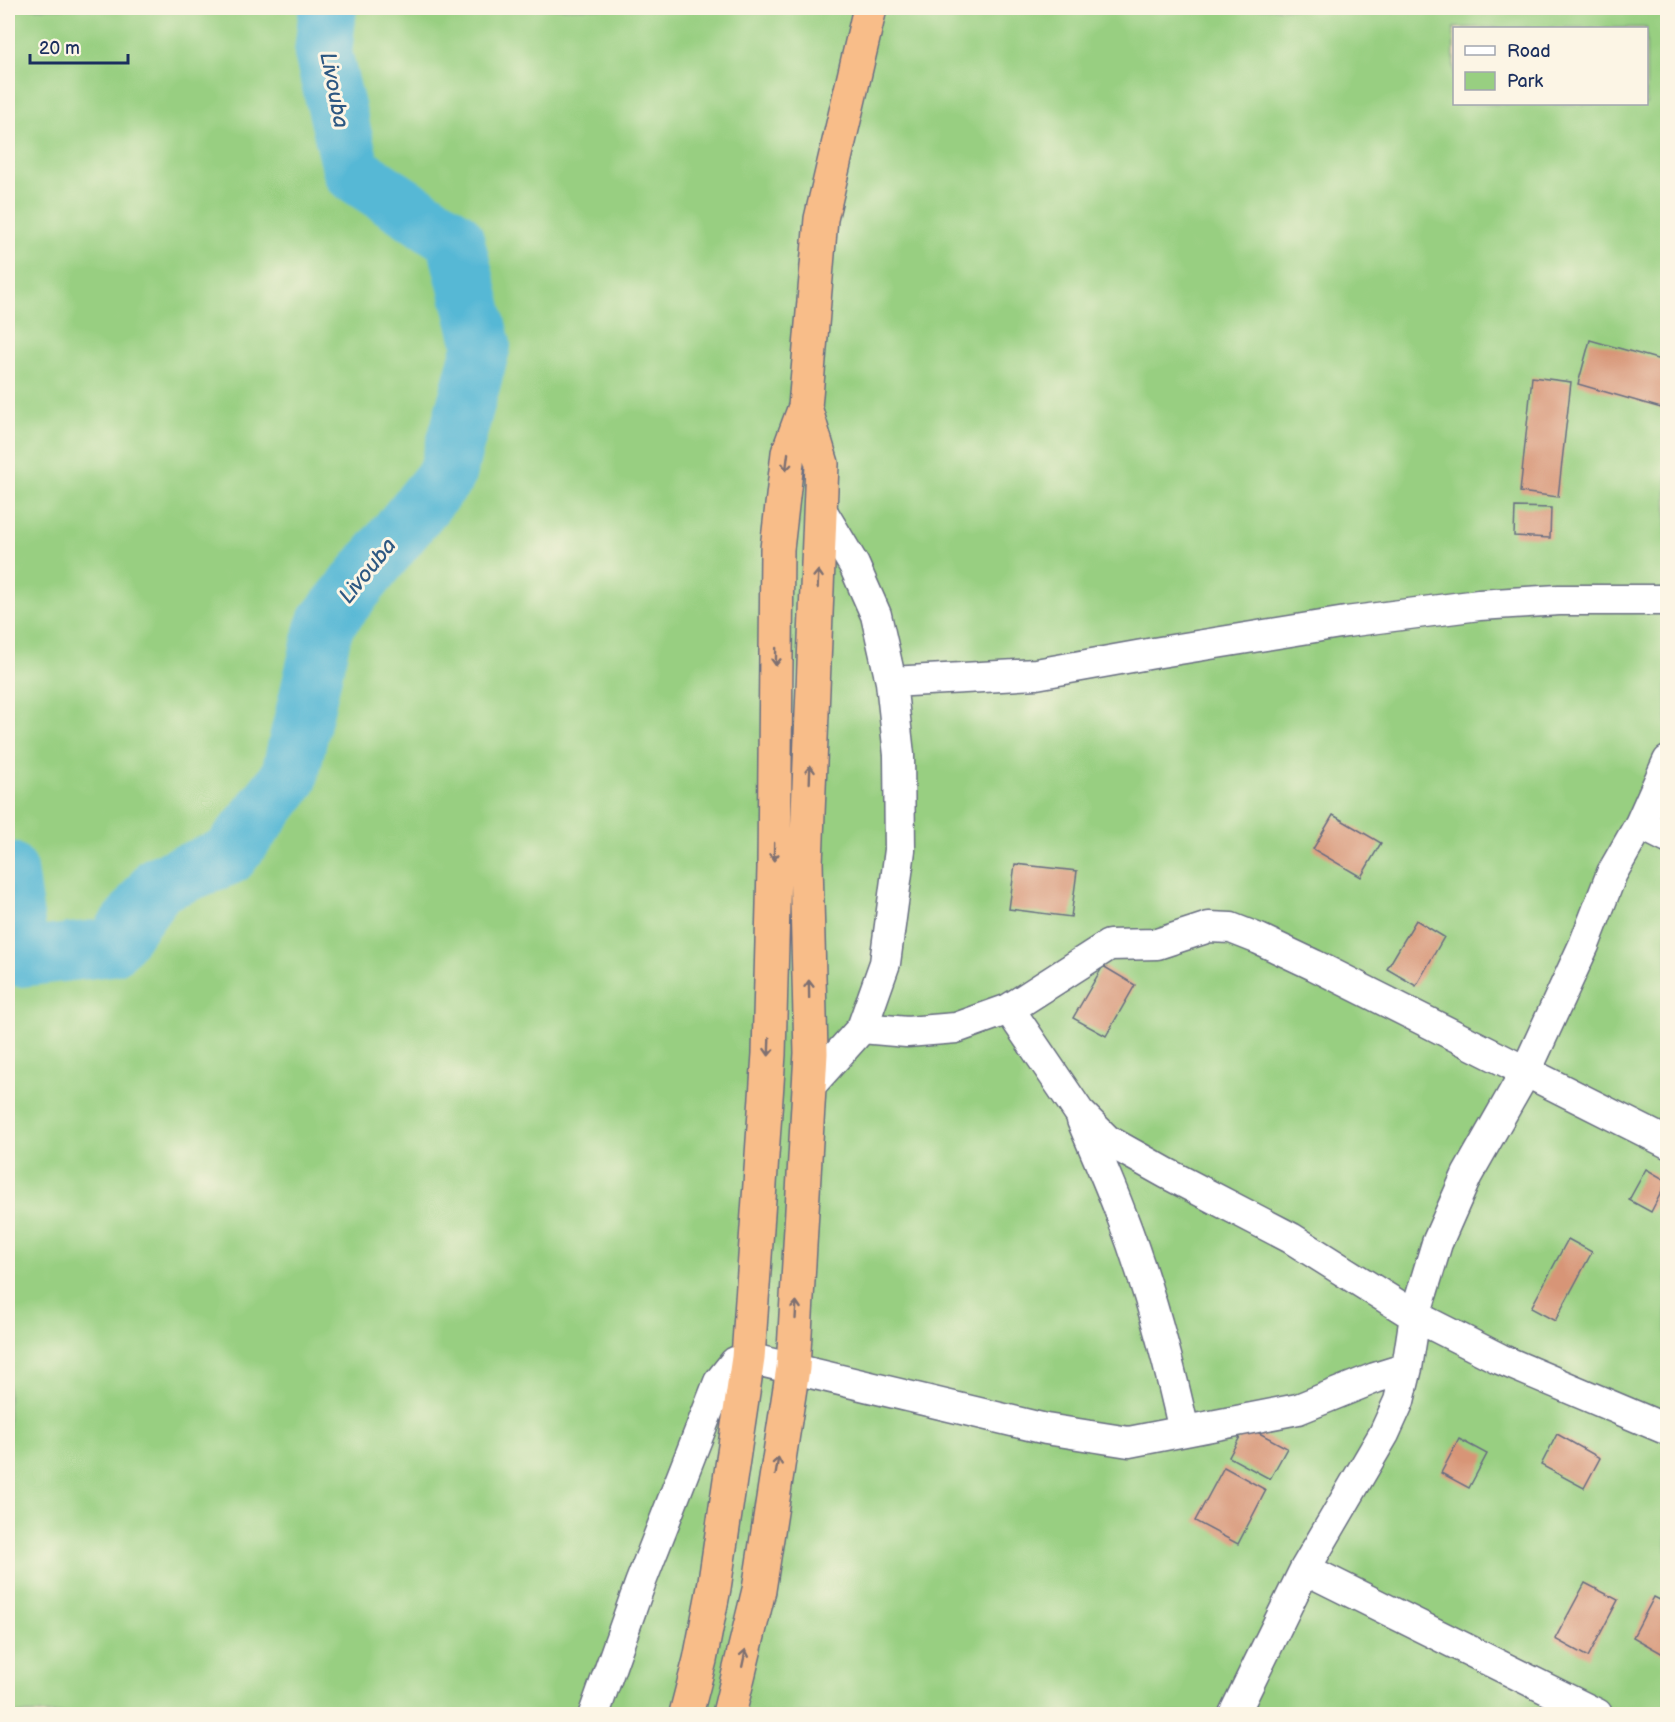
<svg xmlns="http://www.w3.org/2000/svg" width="1675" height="1722" viewBox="0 0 1675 1722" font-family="'Balsamiq Sans',sans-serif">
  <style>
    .green { fill: #98cf81; stroke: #5a7f70; stroke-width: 1.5; fill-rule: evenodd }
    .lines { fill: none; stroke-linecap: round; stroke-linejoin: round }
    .river { stroke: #56b8d5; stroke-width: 58 }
    .building { fill: #d79577 }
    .street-casing { stroke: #676d81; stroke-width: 33 }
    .highway-casing { stroke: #676d81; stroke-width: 36 }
    .street { stroke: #fff; stroke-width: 30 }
    .highway { stroke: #f8bd89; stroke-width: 33 }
    .oneway { stroke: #7e6f71 }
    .labels { text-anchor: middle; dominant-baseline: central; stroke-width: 6; stroke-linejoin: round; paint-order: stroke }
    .water-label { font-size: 22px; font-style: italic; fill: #2d5882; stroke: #fcf5e5 }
  </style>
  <rect width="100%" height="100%" fill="#fcf5e5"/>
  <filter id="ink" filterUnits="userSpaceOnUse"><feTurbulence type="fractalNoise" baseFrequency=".0167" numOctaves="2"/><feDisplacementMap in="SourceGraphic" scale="12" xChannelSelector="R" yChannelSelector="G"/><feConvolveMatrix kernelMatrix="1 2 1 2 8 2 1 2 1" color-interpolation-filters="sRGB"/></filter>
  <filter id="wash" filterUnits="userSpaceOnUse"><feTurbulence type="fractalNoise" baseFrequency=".008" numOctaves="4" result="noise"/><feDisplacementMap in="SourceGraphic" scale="24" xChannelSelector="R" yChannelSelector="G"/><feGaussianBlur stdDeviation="1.35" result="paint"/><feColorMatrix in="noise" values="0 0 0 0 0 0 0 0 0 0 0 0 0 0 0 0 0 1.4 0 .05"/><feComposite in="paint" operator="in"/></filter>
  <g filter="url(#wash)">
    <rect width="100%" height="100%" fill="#f4dfc1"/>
    <path class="green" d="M8 8H1667V1714H8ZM1454 28H1646V104H1454Z"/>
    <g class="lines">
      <path class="river" d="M8 870 21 958 112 947 159 884 229 856 289 778 325 624 447 474 482 345 455 239 352 172 323 53 328 8"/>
    </g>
    <g id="blocks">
      <path class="building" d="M1590 340 1668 362V410L1578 384Z
        M1532 377 1571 382 1558 497 1520 492Z
        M1515 507 1551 508 1550 538 1514 536Z
        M1333 815 1381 843 1361 877 1313 849Z
        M1015 864 1077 871 1071 917 1009 909Z
        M1416 920 1444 937 1416 986 1387 969Z
        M1103 966 1135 985 1106 1036 1073 1018Z
        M1646 1169 1667 1181 1651 1212 1629 1200Z
        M1568 1239 1592 1252 1555 1321 1531 1308Z
        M1246 1426 1287 1448 1270 1479 1229 1457Z
        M1557 1434 1600 1458 1584 1488 1541 1465Z
        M1459 1439 1487 1454 1469 1488 1441 1473Z
        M1224 1467 1266 1490 1238 1544 1195 1521Z
        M1585 1583 1618 1600 1588 1657 1555 1639Z
        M1654 1597 1668 1604V1647L1663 1654 1633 1637Z"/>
    </g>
  </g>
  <g filter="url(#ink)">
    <use href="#blocks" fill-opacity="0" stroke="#676d81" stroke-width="1.5"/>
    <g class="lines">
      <defs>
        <path id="street" d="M891 682 1036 674 1154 653 1346 622 1479 605 1559 600H1668
          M1640 824 1668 838
          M1009 1009 1079 1112 1107 1140 1166 1173 1291 1238 1415 1316 1500 1359 1668 1430
          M862 1028 907 1032 956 1028 1009 1009 1109 945 1157 944 1209 927 1231 928 1259 939 1314 965 1668 1143
          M809 1087 862 1028 885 963 900 850 899 755 891 682 876 615 854 565 820 508
          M1082 1120C1095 1151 1109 1182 1121 1214 1148 1284 1168 1358 1184 1431
          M1305 1569 1597 1714
          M594 1714 640 1584 719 1382 735 1362 748 1358 1046 1429 1129 1442 1298 1409 1375 1378 1407 1368
          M1234 1714 1305 1569 1384 1434 1399 1401 1407 1368 1415 1316 1437 1243 1467 1175 1526 1071 1584 945 1612 873 1640 824 1668 761"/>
        <path id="highway" d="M686 1714 700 1660 714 1588 748 1358 769 1054 774 868 777 549 788 453 805 407 821 219 870 8
          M729 1714 759 1590 793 1368 811 1053 806 863 822 464 805 407"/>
      </defs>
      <use href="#street" class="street-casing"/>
      <use href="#highway" class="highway-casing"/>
      <use href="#street" class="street"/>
      <use href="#highway" class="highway"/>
    </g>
    <defs><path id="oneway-shaft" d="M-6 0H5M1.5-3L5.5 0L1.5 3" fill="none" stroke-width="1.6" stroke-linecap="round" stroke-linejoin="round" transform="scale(1.5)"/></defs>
    <g class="oneway">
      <use href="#oneway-shaft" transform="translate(787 462) rotate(97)"/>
      <use href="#oneway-shaft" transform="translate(818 579) rotate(-88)"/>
      <use href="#oneway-shaft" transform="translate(776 657) rotate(91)"/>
      <use href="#oneway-shaft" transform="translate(810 774) rotate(-88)"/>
      <use href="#oneway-shaft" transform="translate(774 852) rotate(91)"/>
      <use href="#oneway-shaft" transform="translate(809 989) rotate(-91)"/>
      <use href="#oneway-shaft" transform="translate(769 1047) rotate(92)"/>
      <use href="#oneway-shaft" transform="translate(796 1310) rotate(-87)"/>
      <use href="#oneway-shaft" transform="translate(777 1466) rotate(-81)"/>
      <use href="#oneway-shaft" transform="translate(744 1658) rotate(-78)"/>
    </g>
  </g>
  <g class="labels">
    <g class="water-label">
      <text transform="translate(334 90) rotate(79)">Livouba</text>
      <text transform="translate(368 571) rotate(-51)">Livouba</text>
    </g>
  </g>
  <rect width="1675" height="1722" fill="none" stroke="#fcf5e5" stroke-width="30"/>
  <rect x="1453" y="27" width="195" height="78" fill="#fcf5e5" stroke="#a2a6af" stroke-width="1.5"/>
  <rect x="1465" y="46" width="30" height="9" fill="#ffffff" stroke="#a2a6af" stroke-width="1.5"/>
  <text x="1507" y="57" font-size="18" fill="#1b2f5e">Road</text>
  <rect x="1465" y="72" width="30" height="18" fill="#98cf81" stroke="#a2a6af" stroke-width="1.5"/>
  <text x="1507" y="87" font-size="18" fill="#1b2f5e">Park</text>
  <path d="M30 54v9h98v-9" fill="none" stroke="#1b2f5e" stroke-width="3"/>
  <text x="39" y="54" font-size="18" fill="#1b2f5e" stroke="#fcf5e5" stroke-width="4.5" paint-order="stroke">20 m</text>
</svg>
